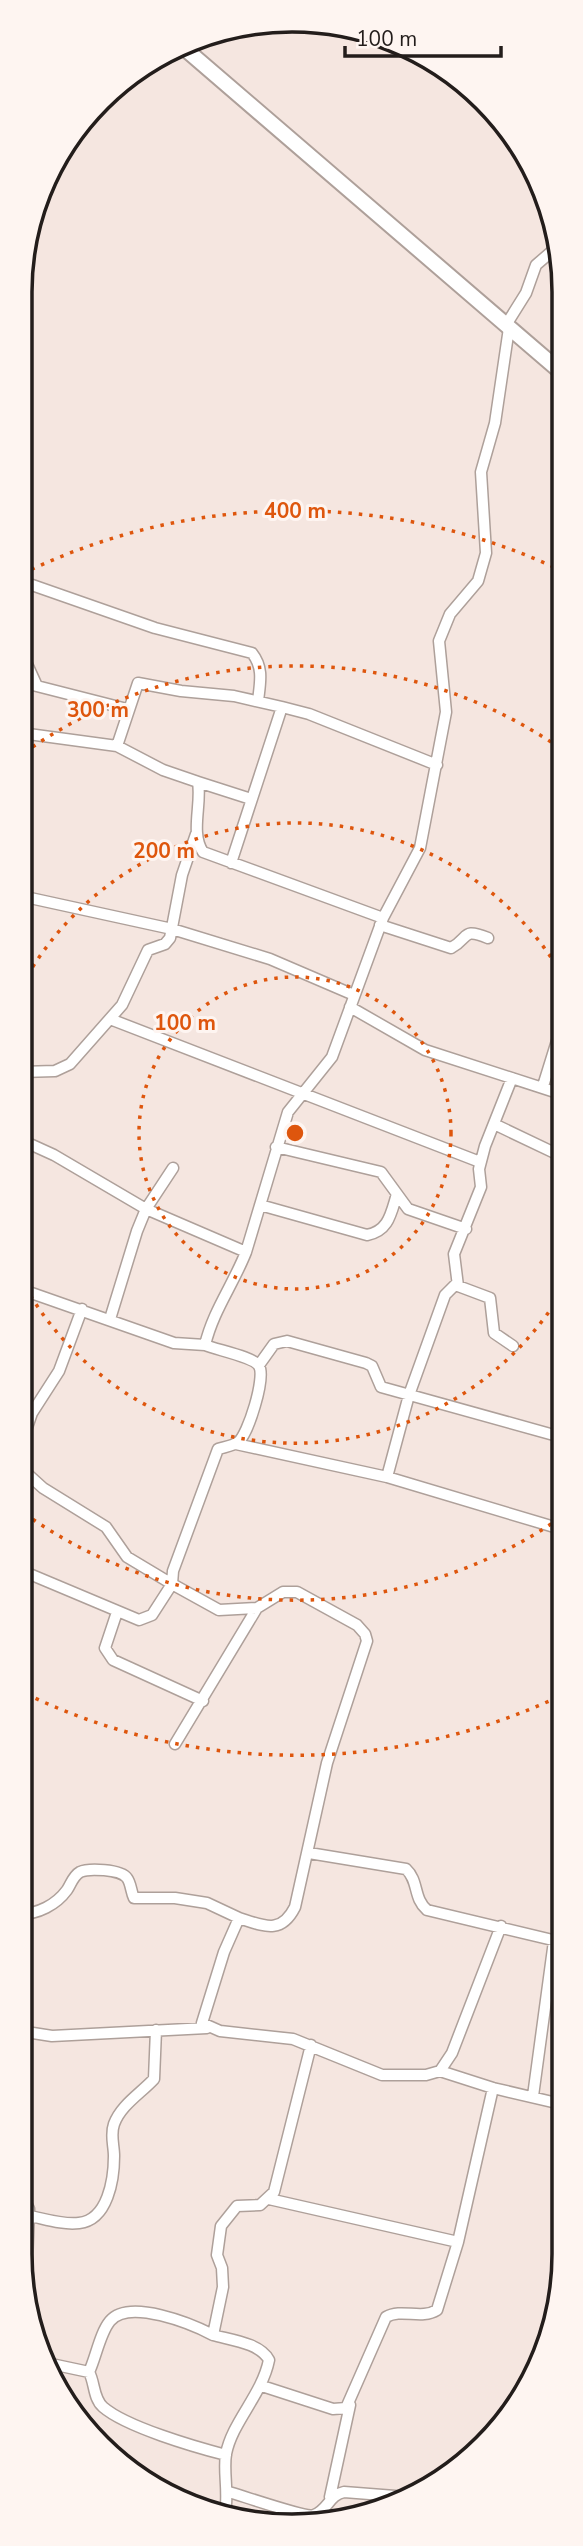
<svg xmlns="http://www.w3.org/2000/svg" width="583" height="2546" viewBox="0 0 583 2546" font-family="'Nunito Sans',sans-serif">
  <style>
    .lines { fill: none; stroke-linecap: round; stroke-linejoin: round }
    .minor-casing { stroke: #aea09a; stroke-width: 13 }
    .secondary-casing { stroke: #aea09a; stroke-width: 18 }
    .minor { stroke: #fff; stroke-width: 10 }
    .secondary { stroke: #fff; stroke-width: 14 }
    .ring { fill: none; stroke: #de560d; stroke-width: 3.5; stroke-dasharray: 3.5 7 }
    .rim { fill: none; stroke: #231d1b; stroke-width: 3.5 }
    .centre { fill: #de560d; stroke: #fef5f1; stroke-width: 3.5 }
    .ring-label { font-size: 21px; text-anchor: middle; font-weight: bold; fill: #de560d; stroke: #fef5f1; stroke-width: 6; stroke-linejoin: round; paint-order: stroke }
  </style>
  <rect width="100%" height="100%" fill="#f5e6e0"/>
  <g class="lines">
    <defs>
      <path id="minor" d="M506 325 526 293 536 265 558 246
        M21 586 32 585 155 628 252 653C264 668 260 683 258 701
        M21 651 37 686
        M21 682 127 709
        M21 733 117 746 163 770 198 782C202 804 190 833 203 852L383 918
        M117 746 138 683 181 691 234 696 282 707
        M198 782 251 799
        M231 863 282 707 309 714 437 765
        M21 896 172 929 270 959 354 995
        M380 925 451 948C470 938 461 927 488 938
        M350 1007 425 1050 561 1094
        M110 1019 480 1162
        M21 1072 55 1071 70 1064 122 1005 148 950 165 944 170 938 182 875 196 834
        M512 1078 485 1146 479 1169 481 1187 454 1254 458 1286 490 1298 494 1333 513 1346
        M543 1086 561 1028
        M494 1124 561 1156
        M21 1140 54 1155 146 1209 246 1252
        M276 1147 381 1172 408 1209 466 1229
        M260 1205 367 1235C389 1231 391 1213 397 1194
        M20 1289 174 1343 205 1345C213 1311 233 1285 246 1252L288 1112 332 1057 383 918 420 848 446 712 439 641 450 614 478 581 486 553 481 472 495 423 509 328
        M110 1319 137 1231 146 1209 173 1168
        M205 1345C217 1350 254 1357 259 1366 266 1377 248 1435 238 1442 233 1446 224 1447 218 1449L173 1571 172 1584 219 1610 257 1608 283 1592H297L357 1625 365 1634 367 1641 327 1763 295 1907C281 1935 264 1926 239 1918L224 1952 202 2023 220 2031 293 2039 382 2075H426L440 2071 452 2053 501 1926
        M259 1365 274 1344 287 1341 366 1363 372 1366 381 1387 561 1437
        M236 1444 387 1477 561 1529
        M20 1448 32 1413 59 1371 82 1309
        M387 1477 409 1395 445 1295 457 1283
        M20 1570 139 1620 152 1615 172 1584 127 1557 106 1527 43 1488 22 1469 20 1461
        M117 1612 105 1648 113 1660 203 1701
        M175 1744 257 1608
        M309 1853 406 1869C419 1881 413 1898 427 1910L561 1942
        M20 1914C38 1914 56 1905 67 1890 71 1884 73 1876 80 1872 88 1868 121 1869 127 1878 131 1883 131 1892 134 1898H175L207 1903 239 1918
        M20 2031 52 2036 207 2028
        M440 2071 493 2088 561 2104
        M533 2096 554 1941
        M19 2188 29 2209 27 2263 30 2307
        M269 2199 458 2242
        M30 2216C45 2219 63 2225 79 2223 108 2220 114 2179 114 2156 114 2145 110 2135 114 2124 121 2105 140 2094 154 2079L156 2030
        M42 2362 89 2372C96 2357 100 2333 110 2321 129 2298 192 2324 213 2335
        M89 2372C95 2383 93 2398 103 2407 126 2427 195 2447 226 2455
        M262 2386 333 2409 346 2408 386 2317C402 2308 421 2320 437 2310L458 2242 493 2088
        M229 2492C243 2496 306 2518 314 2515 328 2510 329 2495 344 2492L408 2497
        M330 2497 350 2405
        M225 2513C229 2493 223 2472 226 2454 232 2422 262 2395 269 2360 260 2343 231 2340 213 2335L223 2287 222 2268 217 2255 221 2226 237 2206 260 2205 274 2192 311 2045"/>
      <path id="secondary" d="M183 47 561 372"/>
    </defs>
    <use href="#minor" class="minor-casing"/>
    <use href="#secondary" class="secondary-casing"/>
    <use href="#minor" class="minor"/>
    <use href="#secondary" class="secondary"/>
  </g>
  <g class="ring">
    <circle cx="295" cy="1133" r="156"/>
    <path d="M560 1295A311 311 0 0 1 22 1281M22 985A311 311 0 0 1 560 971"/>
    <path d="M560 1518A467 467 0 0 1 21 1511M24 753A467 467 0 0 1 560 748"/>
    <path d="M558 1697A622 622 0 0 1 22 1692M22 574A622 622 0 0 1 558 569"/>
  </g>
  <path d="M0 0H583V2546H0ZM292 32H292A260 260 0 0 1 552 292V2254A260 260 0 0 1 292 2514H292A260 260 0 0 1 32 2254V292A260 260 0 0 1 292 32Z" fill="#fef5f1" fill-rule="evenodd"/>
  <path class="rim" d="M292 32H292A260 260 0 0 1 552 292V2254A260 260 0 0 1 292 2514H292A260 260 0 0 1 32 2254V292A260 260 0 0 1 292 32Z"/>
  <circle cx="295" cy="1133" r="10" class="centre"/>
  <g class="ring-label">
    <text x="295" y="518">400 m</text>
    <text x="98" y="717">300 m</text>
    <text x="164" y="858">200 m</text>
    <text x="185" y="1030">100 m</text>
  </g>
  <path d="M345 46v10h156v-10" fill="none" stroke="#231d1b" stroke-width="3.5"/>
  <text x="356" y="46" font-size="21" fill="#231d1b" stroke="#fef5f1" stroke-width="5" paint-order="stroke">100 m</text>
</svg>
